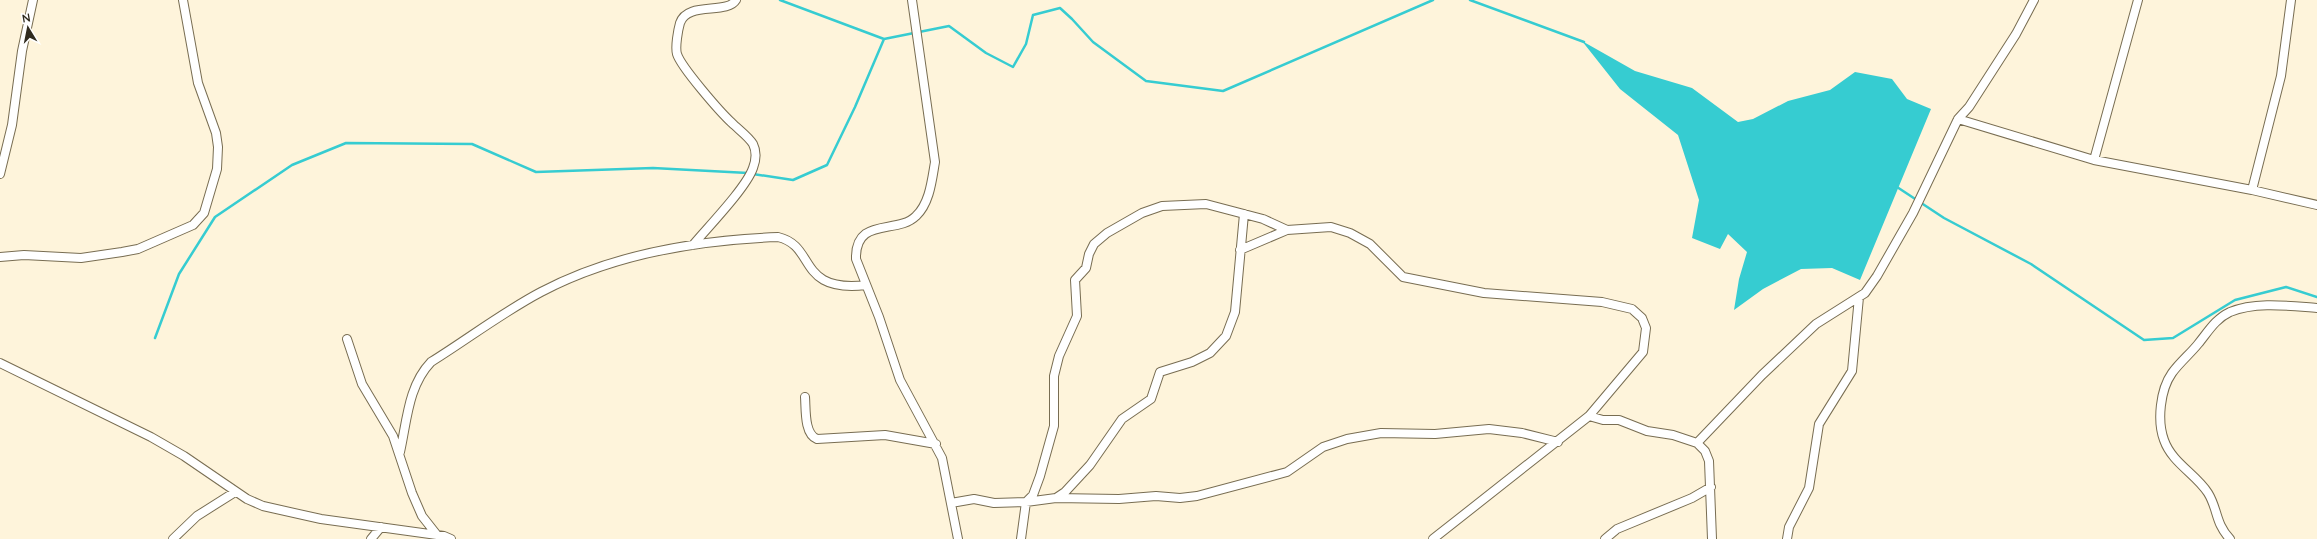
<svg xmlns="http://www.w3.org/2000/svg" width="2317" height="539" viewBox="0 0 2317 539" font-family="Lato,sans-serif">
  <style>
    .water { fill: #36ccd1 }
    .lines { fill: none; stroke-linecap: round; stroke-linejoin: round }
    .stream { stroke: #36ccd1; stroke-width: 2.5 }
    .minor-casing { stroke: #786d52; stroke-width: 10 }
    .minor { stroke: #fff; stroke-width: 8 }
  </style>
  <rect width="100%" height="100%" fill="#fef4db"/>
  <path class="water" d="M1582 41 1635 71 1692 88 1738 122 1753 119 1788 101 1830 90 1855 72 1892 79 1907 99 1931 109 1860 280 1832 268 1801 269 1763 289 1734 310 1739 279 1747 252 1728 234 1720 249 1692 238 1699 200 1678 135 1620 89Z"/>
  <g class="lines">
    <path class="stream" d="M780 0 884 39
      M1470 0 1584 42
      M753 174 793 180 827 165 855 107 884 39 949 26 986 53 1013 67 1026 44 1033 15 1060 8 1072 19 1093 42 1146 81 1223 91 1433 0
      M1897 187 1944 218 2031 264 2144 340 2173 338 2235 300 2286 287 2317 297
      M155 338 179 274 215 217 292 165 346 143 472 144 536 172 653 168 748 173"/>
    <defs>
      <path id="minor" d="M912 0 935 162C932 179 930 203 916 216 897 235 855 216 856 259L879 317 900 380 942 458 958 539
        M1958 119 1969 107 2016 34 2034 0
        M2094 160 2138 0
        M0 174 12 125 22 51 33 0
        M2252 190 2317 205
        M693 245C708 227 746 188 753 168 756 160 757 152 753 144 749 137 738 129 732 123 720 112 681 67 677 54 675 47 678 30 680 23 687 1 727 15 736 0
        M1240 250 1287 230
        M0 257 24 255 81 258 122 252 138 249 193 225 204 213 217 169 218 147 216 133 198 83 183 0
        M347 339 362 384 393 436 412 493 422 516 437 535
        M0 363 151 437 184 456 247 499 263 506 321 519 444 536 451 539
        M805 397C806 409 804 434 817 439L885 435 936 444
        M1697 443 1705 451 1709 461 1712 539
        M400 452C407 421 408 386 431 362 468 339 503 312 541 292 613 254 698 240 778 237 817 246 796 293 866 285
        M1056 498 1119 499 1156 496 1180 498 1197 496 1287 472 1323 447 1347 439 1381 433 1435 434 1489 429 1522 433 1558 442
        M951 503 974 499 994 503 1026 502 1056 498 1065 492 1090 465 1122 419 1151 399 1160 372 1192 362 1210 353 1226 336 1235 312 1244 214
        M173 539 197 516 235 492
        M371 539 381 527
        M1021 539 1026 502 1033 495 1040 476 1054 426V376L1059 356 1077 316 1075 280 1086 268 1089 254 1094 244 1107 233 1142 213 1162 206 1206 204 1263 219 1287 230 1331 227 1350 233 1370 244 1403 277 1484 293 1602 302 1632 309 1642 318 1646 328 1643 352 1589 416
        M1433 539 1589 416 1603 420H1619L1647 431 1673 435 1697 443 1762 375 1816 324 1865 293 1877 276 1913 213 1958 119 2094 160 2252 190 2281 76 2291 0
        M1605 539 1617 529 1692 498 1711 487
        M1787 539 1789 527 1809 488 1819 424 1852 371 1859 297
        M2230 539C2215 523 2218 509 2208 493 2196 474 2172 463 2164 440 2157 421 2160 390 2172 373 2180 362 2190 354 2198 344 2208 332 2215 319 2230 312 2256 301 2290 306 2317 308"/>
    </defs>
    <use href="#minor" class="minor-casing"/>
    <use href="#minor" class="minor"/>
  </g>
  <g transform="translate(28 28) rotate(350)" stroke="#ffffff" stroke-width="3" paint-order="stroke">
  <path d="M0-3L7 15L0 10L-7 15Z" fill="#302b1f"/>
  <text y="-6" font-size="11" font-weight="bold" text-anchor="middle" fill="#302b1f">N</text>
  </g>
</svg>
